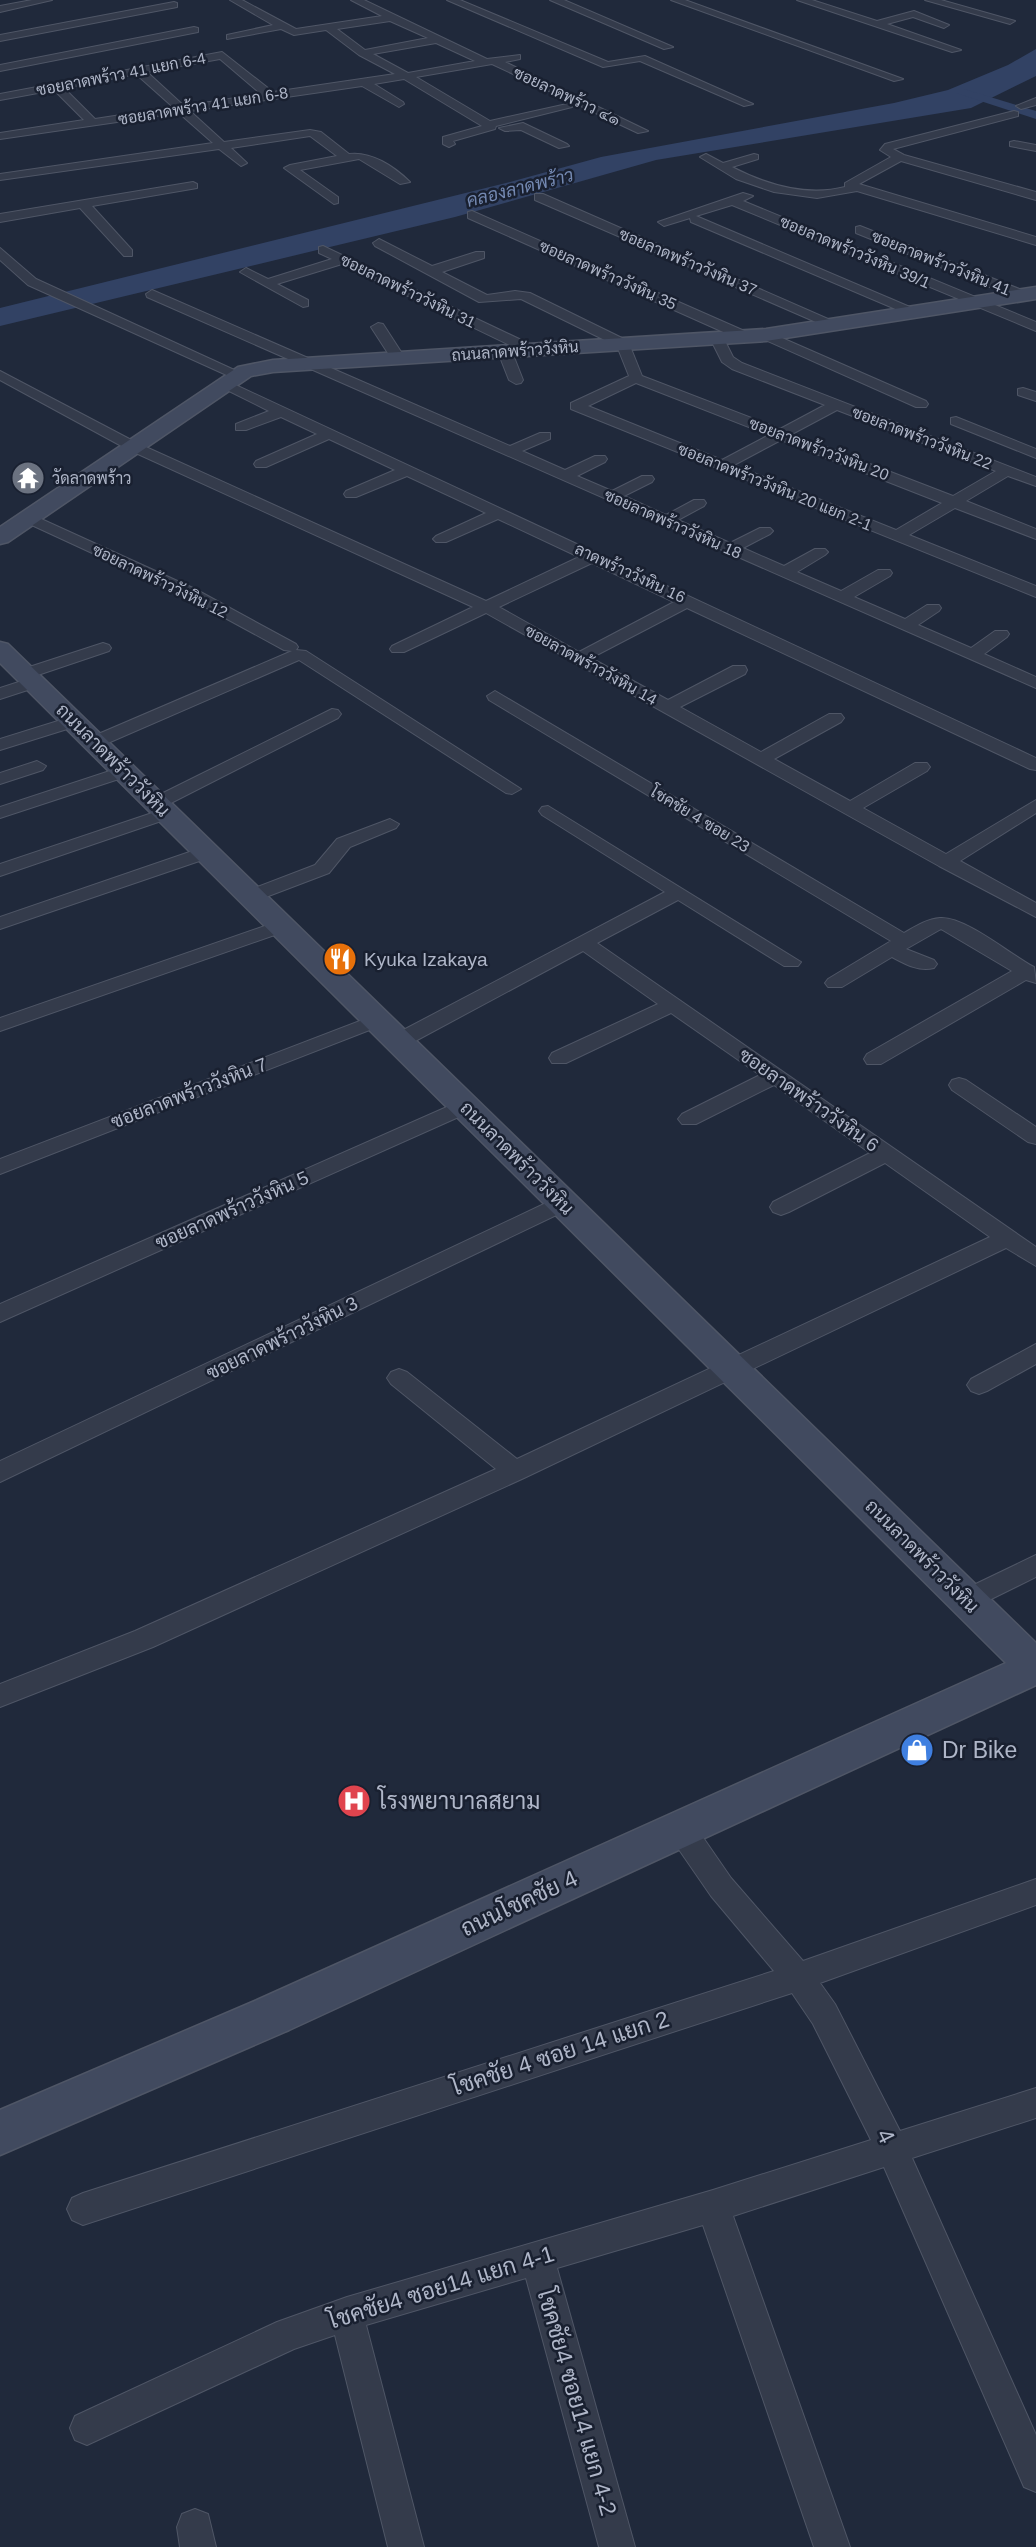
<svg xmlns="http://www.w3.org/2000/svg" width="1036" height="2547" viewBox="0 0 1036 2547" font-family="Helvetica,Sarabun,sans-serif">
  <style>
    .water { fill: #324264 }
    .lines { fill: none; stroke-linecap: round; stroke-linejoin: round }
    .canal { fill: #324264; fill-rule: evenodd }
    .street-casing { stroke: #4f5666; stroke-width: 2 }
    .secondary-casing { stroke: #4f5666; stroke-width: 3 }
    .street { fill: #343b4b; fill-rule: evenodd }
    .secondary { fill: #414a5f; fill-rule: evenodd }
    .labels { text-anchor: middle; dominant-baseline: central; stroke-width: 5; stroke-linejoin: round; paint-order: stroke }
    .far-street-label { font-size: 16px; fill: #afb6c8; stroke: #192030 }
    .far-poi-label { font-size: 16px; fill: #afb6c8; stroke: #192030; text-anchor: start }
    .far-water-label { font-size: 18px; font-style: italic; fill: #7489b2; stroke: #192030 }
    .street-label { font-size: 19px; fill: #afb6c8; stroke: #192030 }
    .poi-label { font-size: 19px; fill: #afb6c8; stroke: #192030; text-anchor: start }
    .near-poi-label { font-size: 23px; fill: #afb6c8; stroke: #192030; text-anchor: start }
    .near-street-label { font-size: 23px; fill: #afb6c8; stroke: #192030 }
  </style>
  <rect width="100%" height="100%" fill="#20293b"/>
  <path class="water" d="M1036 49V76L971 108 656 160 455 217 0 326V308L510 182 601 157 894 103 948 90 1008 65Z"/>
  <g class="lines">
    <path class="canal" d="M956 89H964L1036 111V119L956 93Z"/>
    <defs>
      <path id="street" d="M32 0H52L0 12V6Z
        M230 0H242L296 29 382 16 351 0H364L487 59 520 55V59L505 62 648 131 638 133 492 64 416 77 490 121 567 104 572 107 496 126 495 129 453 141 455 144 449 147 443 144V137L482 126 404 79 374 84 403 102 404 104 399 107 362 86 190 111 224 142 310 130 321 132 349 154C371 151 395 167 410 182L400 184 359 159 300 170 338 197V203L334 204 284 168 290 165 337 156 310 136 231 148 247 163 241 166 219 149 0 180V174L213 143 179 113 0 139V133L84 120 54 90 0 100V94L222 52 273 92 395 74 359 55 326 30 294 35 281 29 227 39V35L273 25ZM390 21 428 38 365 50 337 29ZM436 43 475 61 408 73 373 54ZM220 59 261 94 184 106 147 72ZM136 74 173 107 95 119 64 88Z
        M447 0H460L608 62 645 56 753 104 744 106 640 61 603 67Z
        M550 0H564L673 47 664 49Z
        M671 0H685L903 79 894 81Z
        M797 0H812L877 21 914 11 949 25 944 28 913 17 887 24 961 50 952 52Z
        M925 0H941L1015 21 1010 24Z
        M174 2 177 3V7L0 41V35Z
        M194 27 198 28V32L0 71V65Z
        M1036 98V105L1021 109 1016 106Z
        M1014 111 1018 112V116L893 149 904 155 1036 192V200L901 161 859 184 1036 237V245L857 191 817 198 774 192 736 179 700 157 706 154 723 163 754 154 758 155V159L732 167C767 185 806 197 845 187V183L891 157 880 150 885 144Z
        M523 123 567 144 569 146 559 148 521 130 505 131 499 128Z
        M1014 141 1036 145V151L1010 146V142Z
        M193 182 197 184V188L92 206 132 250V256H124L80 208 0 222V214Z
        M743 193 753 196 743 201 1036 322V331L732 205 696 216 924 313 917 317 912 316 691 222 690 218 664 226 658 222Z
        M535 194H543L844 326 842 329H832L535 200Z
        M472 211 749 333 751 336 744 340 739 339 468 218V212Z
        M860 226 1027 292 1028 295 1027 298H1017L856 233V227Z
        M379 239 432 266 476 252H484V258L442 272 487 295 515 291 530 293 628 341 642 376 780 429 825 405 732 369 722 362 710 338 712 335H722L733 357 742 363 1036 477V486L1008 476 966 501 1036 529V539L955 508 909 535 1036 586V597L571 409V403L629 376 617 346 521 299 479 302 375 246 373 243ZM636 383 769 435 722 460 588 406ZM837 410 996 471 953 496 792 434ZM781 440 942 503 896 530 734 465Z
        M323 246 536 347 538 350 531 354 526 353 342 264 277 284 308 300V306L303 307 240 272 246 268 268 279 332 259 319 253V247Z
        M0 248 36 279 243 374 236 378 231 377 28 285 0 260Z
        M152 290 510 446 540 433H550V439L522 451 565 470 595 456H605L607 459 605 462 577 476 612 491 642 476H652L654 479 652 482 624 496 666 515 694 500H704L706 503 704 506 678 520 730 543 760 528H770L773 531 770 534 743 548 784 566 815 549H825L828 552 825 555 797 572 841 591 878 570H890L892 573 890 576 854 597 905 619 927 605H939L941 608 939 611 918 625 971 648 995 631H1007L1009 634 1007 637 984 654 1036 677V688L147 297 146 294Z
        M378 323 383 324 405 358 403 361 398 362 393 361 371 327Z
        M766 331 926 401 928 404 926 407H916L761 338 759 335Z
        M505 348 512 352 523 380 521 383 516 384 509 380 498 352Z
        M0 371 137 443 486 601 579 557 498 519 446 542H436L433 539 436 536 486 513 407 476 356 497H346L344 494 346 491 395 470 329 439 266 467H256L254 464 256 461 317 434 281 417 246 430H236V424L269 411 215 384 222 380 227 381 1036 758V770L1030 769 687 608 591 658 668 700 733 666H745L747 670 745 674 680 707 761 752 829 714H841L844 718 841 722 774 759 850 801 915 763H927L930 767 927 771 863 808 946 854 1036 800V813L960 861 1036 903V917L939 866 486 613 404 652H392L390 649 392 646 473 607 127 449 0 380ZM592 563 674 602 579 652 499 607Z
        M1023 388 1036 392V401L1018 395V389Z
        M956 417 1036 449V458L951 424V418Z
        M28 513 195 589 296 644 298 647 296 650 306 651 521 789 512 794 506 793 299 660 101 746H89L86 742 89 738 292 651 284 650 183 595 23 521 20 518Z
        M103 643 109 645 111 648 109 651 32 677 40 678 42 682 40 686 0 699V688L28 679 20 678 18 674 20 670Z
        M495 691 904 933C916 926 927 919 940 918 965 916 1011 955 1034 967L1036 983 1026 980 881 1064H867L864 1059 867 1054 1012 971 941 929 906 949 934 960 937 964 934 968C919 972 905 964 892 957L842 987H828L825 983 828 979 891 941 489 700 487 696Z
        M332 709 338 710 341 714 338 718 163 807H151L148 803 151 799Z
        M74 716 83 721 80 725 0 750V739Z
        M37 761 46 766 43 770 0 784V773Z
        M125 766 131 767 134 771 131 775 0 818V807Z
        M548 806 801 962 798 966H784L678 900 597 943 1036 1247V1266L1006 1248 524 1478 153 1647 0 1707V1684L135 1631 496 1469 391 1384 387 1378 391 1372 399 1369 407 1372 517 1459 990 1237 885 1163 789 1212 781 1215 773 1212 770 1207 773 1202 870 1153 774 1085 696 1124H682L678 1119 682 1114 760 1075 671 1013 566 1063H552L549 1058 552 1053 658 1004 583 951 406 1046H392L389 1041 392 1036 665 892 542 815 539 811 542 807Z
        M167 808 173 809 176 813 173 817 0 876V864Z
        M390 819 399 824 396 828 350 847 329 873 258 900H244L242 896 244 892 315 865 337 839Z
        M207 846 216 852 214 856 0 929V917Z
        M282 920 289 922 292 926 289 930 0 1031V1018Z
        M378 1014 385 1016 388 1020 385 1024 0 1174V1159Z
        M959 1078 966 1080 1036 1127V1144L1028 1142 952 1090 949 1085 952 1080Z
        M465 1099 472 1101 476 1106 472 1111 0 1322V1304Z
        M563 1195 571 1198 574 1203 571 1208 0 1482V1461Z
        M1036 1344V1364L987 1391 979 1394 971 1391 967 1385 971 1379Z
        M1036 1555V1577L975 1607 966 1611 957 1607 953 1600 957 1593Z
        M681 1816 691 1820 731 1878 803 1961 1036 1879V1905L820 1983 835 2004 900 2131 1036 2088V2118L912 2158 1036 2435V2492L1024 2487 884 2167 733 2216 850 2547H814L703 2225 557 2268 635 2547H599L526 2278 366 2325 424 2547H388L335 2335 294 2349 87 2445 75 2440 70 2428 75 2416 277 2322 347 2297 713 2190 871 2140 813 2024 792 1993 83 2225 72 2220 67 2209 72 2198 83 2193 774 1971 711 1896 671 1838 667 1829 671 1820Z
        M195 2509 208 2514 216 2547H180L177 2527 182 2514Z"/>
      <path id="secondary" d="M1036 287V299L766 341 273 372 251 376 8 542 0 544V527L238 367 273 360 766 329Z
        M0 642 8 644 1036 1643V1685L289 2030 0 2155V2110L257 2000 1006 1663 0 663Z"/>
    </defs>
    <use href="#street" class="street-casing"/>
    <use href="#secondary" class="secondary-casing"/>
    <use href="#street" class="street"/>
    <use href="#secondary" class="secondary"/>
  </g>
  <defs>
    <symbol id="temple-disc" viewBox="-11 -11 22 22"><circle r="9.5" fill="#6b7280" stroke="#192030"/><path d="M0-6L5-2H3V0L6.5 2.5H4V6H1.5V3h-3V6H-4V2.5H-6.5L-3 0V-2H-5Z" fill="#fff"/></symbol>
    <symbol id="restaurant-disc" viewBox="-11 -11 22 22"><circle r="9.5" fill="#e8710a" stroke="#192030"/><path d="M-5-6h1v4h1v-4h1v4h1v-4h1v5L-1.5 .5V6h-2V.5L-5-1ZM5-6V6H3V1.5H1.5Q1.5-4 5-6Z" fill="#fff"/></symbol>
    <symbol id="shop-disc" viewBox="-11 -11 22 22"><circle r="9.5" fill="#3f7fe0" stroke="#192030"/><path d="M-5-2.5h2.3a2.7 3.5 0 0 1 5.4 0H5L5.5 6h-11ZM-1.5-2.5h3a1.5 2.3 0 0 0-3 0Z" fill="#fff"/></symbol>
    <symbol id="hospital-disc" viewBox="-11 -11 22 22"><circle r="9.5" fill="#e0444e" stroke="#192030"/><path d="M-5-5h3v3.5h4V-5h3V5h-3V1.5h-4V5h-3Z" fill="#fff"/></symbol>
  </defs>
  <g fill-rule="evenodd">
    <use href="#temple-disc" x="9" y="459" width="38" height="38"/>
    <use href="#restaurant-disc" x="321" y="940" width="38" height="38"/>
    <use href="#shop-disc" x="898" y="1731" width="38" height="38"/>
    <use href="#hospital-disc" x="335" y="1782" width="38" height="38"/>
  </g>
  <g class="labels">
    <g class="far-street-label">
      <text transform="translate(121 74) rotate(-11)">ซอยลาดพร้าว 41 แยก 6-4</text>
      <text transform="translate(567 96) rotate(25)">ซอยลาดพร้าว ๔๑</text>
      <text transform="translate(203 106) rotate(-9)">ซอยลาดพร้าว 41 แยก 6-8</text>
      <text transform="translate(855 252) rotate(23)">ซอยลาดพร้าววังหิน 39/1</text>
      <text transform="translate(688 262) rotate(23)">ซอยลาดพร้าววังหิน 37</text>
      <text transform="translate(941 263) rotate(22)">ซอยลาดพร้าววังหิน 41</text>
      <text transform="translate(608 275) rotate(24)">ซอยลาดพร้าววังหิน 35</text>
      <text transform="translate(408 291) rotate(26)">ซอยลาดพร้าววังหิน 31</text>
      <text transform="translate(515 351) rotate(-4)">ถนนลาดพร้าววังหิน</text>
      <text transform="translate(922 438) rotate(21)">ซอยลาดพร้าววังหิน 22</text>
      <text transform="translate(819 449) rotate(21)">ซอยลาดพร้าววังหิน 20</text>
      <text transform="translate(775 487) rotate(22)">ซอยลาดพร้าววังหิน 20 แยก 2-1</text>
      <text transform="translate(673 524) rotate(24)">ซอยลาดพร้าววังหิน 18</text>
      <text transform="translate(630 573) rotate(25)">ลาดพร้าววังหิน 16</text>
      <text transform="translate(160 581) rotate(26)">ซอยลาดพร้าววังหิน 12</text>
      <text transform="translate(591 665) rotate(29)">ซอยลาดพร้าววังหิน 14</text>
      <text transform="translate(700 819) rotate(31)">โชคชัย 4 ซอย 23</text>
    </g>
    <g class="far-poi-label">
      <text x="52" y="478">วัดลาดพร้าว</text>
    </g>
    <g class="far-water-label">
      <text transform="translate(520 188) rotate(-14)">คลองลาดพร้าว</text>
    </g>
    <g class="street-label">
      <text transform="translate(113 760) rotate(45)">ถนนลาดพร้าววังหิน</text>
      <text transform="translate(189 1093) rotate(-21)">ซอยลาดพร้าววังหิน 7</text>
      <text transform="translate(809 1100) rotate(35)">ซอยลาดพร้าววังหิน 6</text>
      <text transform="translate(517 1158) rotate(45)">ถนนลาดพร้าววังหิน</text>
      <text transform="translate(232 1210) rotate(-24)">ซอยลาดพร้าววังหิน 5</text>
      <text transform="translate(282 1338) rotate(-26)">ซอยลาดพร้าววังหิน 3</text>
      <text transform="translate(922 1556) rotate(45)">ถนนลาดพร้าววังหิน</text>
    </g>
    <g class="poi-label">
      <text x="364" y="959">Kyuka Izakaya</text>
    </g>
    <g class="near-poi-label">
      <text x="942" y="1750">Dr Bike</text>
      <text x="378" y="1801">โรงพยาบาลสยาม</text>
    </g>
    <g class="near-street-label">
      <text transform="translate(519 1903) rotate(-25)">ถนนโชคชัย 4</text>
      <text transform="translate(560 2053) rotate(-18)">โชคชัย 4 ซอย 14 แยก 2</text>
      <text transform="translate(886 2136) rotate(64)">4</text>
      <text transform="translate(441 2287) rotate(-17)">โชคชัย4 ซอย14 แยก 4-1</text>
      <text transform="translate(577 2402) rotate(74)">โชคชัย4 ซอย14 แยก 4-2</text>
    </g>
  </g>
</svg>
